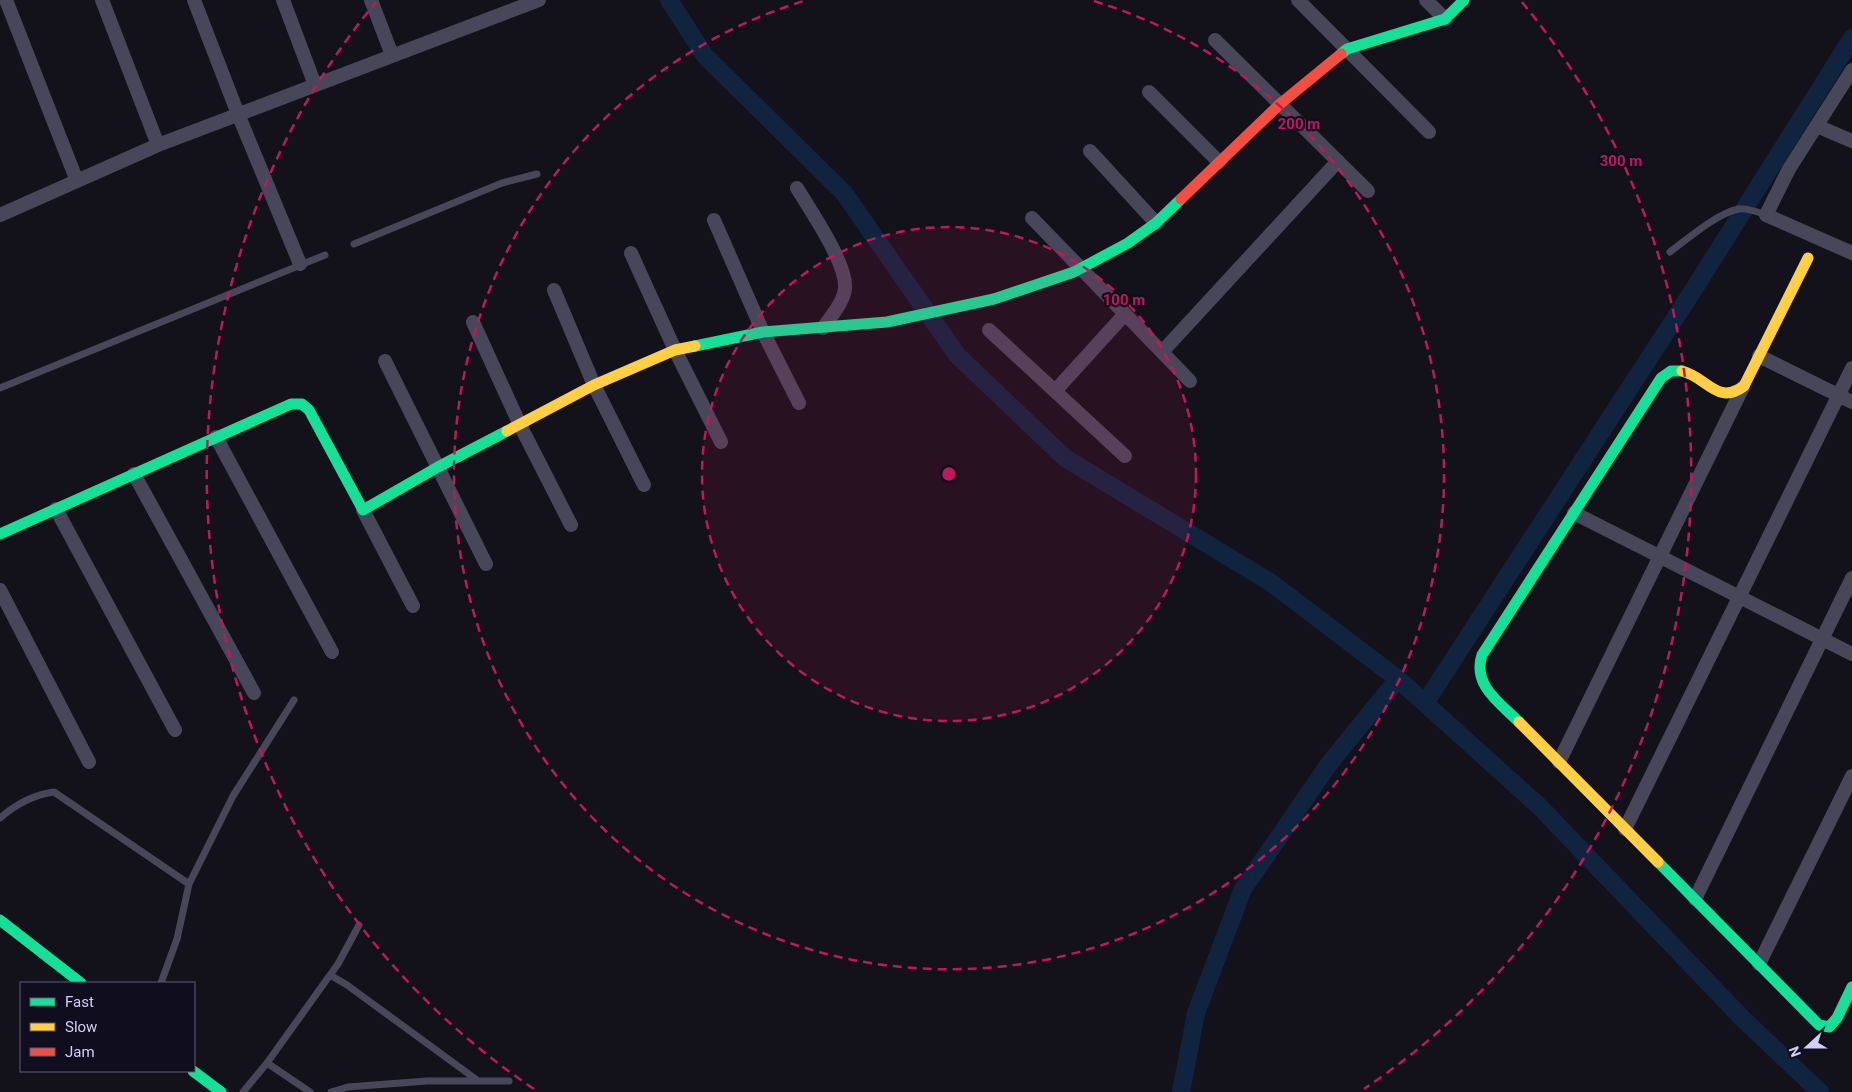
<svg xmlns="http://www.w3.org/2000/svg" width="1852" height="1092" viewBox="0 0 1852 1092" font-family="Roboto,sans-serif">
  <style>
    .lines { fill: none; stroke-linecap: round; stroke-linejoin: round }
    .canal { stroke: #11243f; stroke-width: 18 }
    .lane { stroke: #48475a; stroke-width: 7 }
    .street { stroke: #48475a; stroke-width: 14 }
    .fast { stroke: #16e098; stroke-width: 11 }
    .slow { stroke: #ffcf43; stroke-width: 11 }
    .jam { stroke: #f24e42; stroke-width: 11 }
    .ring { fill: none; stroke: #c2185b; stroke-width: 2.5; stroke-dasharray: 9 6 }
    .centre { fill: #c2185b; stroke: #100e1e; stroke-width: 2.5 }
    .ring-label { font-size: 15px; text-anchor: middle; font-weight: bold; fill: #c2185b; stroke: #100e1e; stroke-width: 4.5; stroke-linejoin: round; paint-order: stroke }
  </style>
  <rect width="100%" height="100%" fill="#13121a"/>
  <g class="lines">
    <path class="canal" d="M669 0 705 56 844 193 957 355 1065 458 1270 582 1398 679 1540 807 1742 1018 1820 1092
      M1425 703 1694 289 1852 38
      M1181 1092 1196 1013 1243 889 1329 764 1398 679"/>
    <path class="lane" d="M354 244 502 183 537 174
      M1670 252C1687 239 1719 212 1739 209 1748 208 1758 212 1766 215
      M0 388 325 255
      M0 818C16 804 33 795 54 792L189 884
      M359 925 338 964 330 975 347 985 477 1080
      M161 983 177 939 189 884 233 796 294 700
      M267 1063 330 975
      M243 1092 267 1063 310 1092
      M331 1092 348 1087 427 1081H509"/>
    <path class="street" d="M6 0 77 181
      M102 0 158 145
      M194 0 238 114 300 264
      M283 0 315 85
      M371 0 392 55
      M1298 0 1429 132
      M1426 0 1445 19
      M1215 40 1368 191
      M1852 70 1789 169 1766 215 1852 253
      M1149 92 1219 162
      M1817 126 1852 141
      M1090 151 1156 223
      M797 188C810 210 847 263 845 288 844 302 831 316 823 328
      M0 215 158 145 539 0
      M1032 218 1190 381
      M714 220 763 332 799 403
      M631 253 675 350 721 442
      M554 290 594 385 644 485
      M473 322 520 425 571 525
      M989 330 1125 456
      M1162 352 1338 161
      M1759 356 1852 402
      M385 361 486 564
      M1055 391 1125 314
      M216 437 332 652
      M134 474 254 693
      M56 509 175 730
      M363 510 413 606
      M1574 513 1852 654
      M0 590 89 762
      M1559 762 1743 387
      M1625 829 1852 368
      M1695 899 1852 578
      M1759 964 1852 776"/>
    <path class="fast" d="M1341 54 1347 49 1445 19 1464 0
      M695 346 763 332 887 322 994 299 1074 272 1128 243 1156 223 1181 199
      M0 534 291 404H302L309 410 363 510 438 467 507 431
      M1519 722C1500 703 1472 685 1482 655L1661 378 1671 371H1682
      M1658 862 1819 1025 1829 1027 1837 1018 1852 987
      M0 920 81 983
      M193 1071 221 1092"/>
    <path class="slow" d="M1682 371C1707 377 1717 406 1744 386L1808 258
      M507 431 594 385 675 350 695 346
      M1519 722 1658 862"/>
    <path class="jam" d="M1181 199 1280 104 1341 54"/>
  </g>
  <circle cx="949" cy="474" r="247" fill="#c2185b" fill-opacity=".12"/>
  <g class="ring">
    <circle cx="949" cy="474" r="247"/>
    <path d="M1094 1A495 495 0 1 1 804 1"/>
    <path d="M534 1089A742 742 0 0 1 376 2M1522 2A742 742 0 0 1 1364 1089"/>
  </g>
  <circle cx="949" cy="474" r="8" class="centre"/>
  <g class="ring-label">
    <text x="1299" y="129">200 m</text>
    <text x="1621" y="166">300 m</text>
    <text x="1124" y="305">100 m</text>
  </g>
  <rect x="20" y="982" width="175" height="90" fill="#100e1e" stroke="#5e5b76"/>
  <rect x="30" y="998" width="25" height="8" fill="#16e098" stroke="#5e5b76"/>
  <text x="65" y="1007" font-size="15" fill="#d2cefb">Fast</text>
  <rect x="30" y="1023" width="25" height="8" fill="#ffcf43" stroke="#5e5b76"/>
  <text x="65" y="1032" font-size="15" fill="#d2cefb">Slow</text>
  <rect x="30" y="1048" width="25" height="8" fill="#f24e42" stroke="#5e5b76"/>
  <text x="65" y="1057" font-size="15" fill="#d2cefb">Jam</text>
  <g transform="translate(1807 1047) rotate(249)" stroke="#100e1e" stroke-width="4" paint-order="stroke">
  <path d="M0-4L9 19L0 12L-9 19Z" fill="#d2cefb"/>
  <text y="-8" font-size="14" font-weight="bold" text-anchor="middle" fill="#d2cefb">N</text>
  </g>
</svg>
